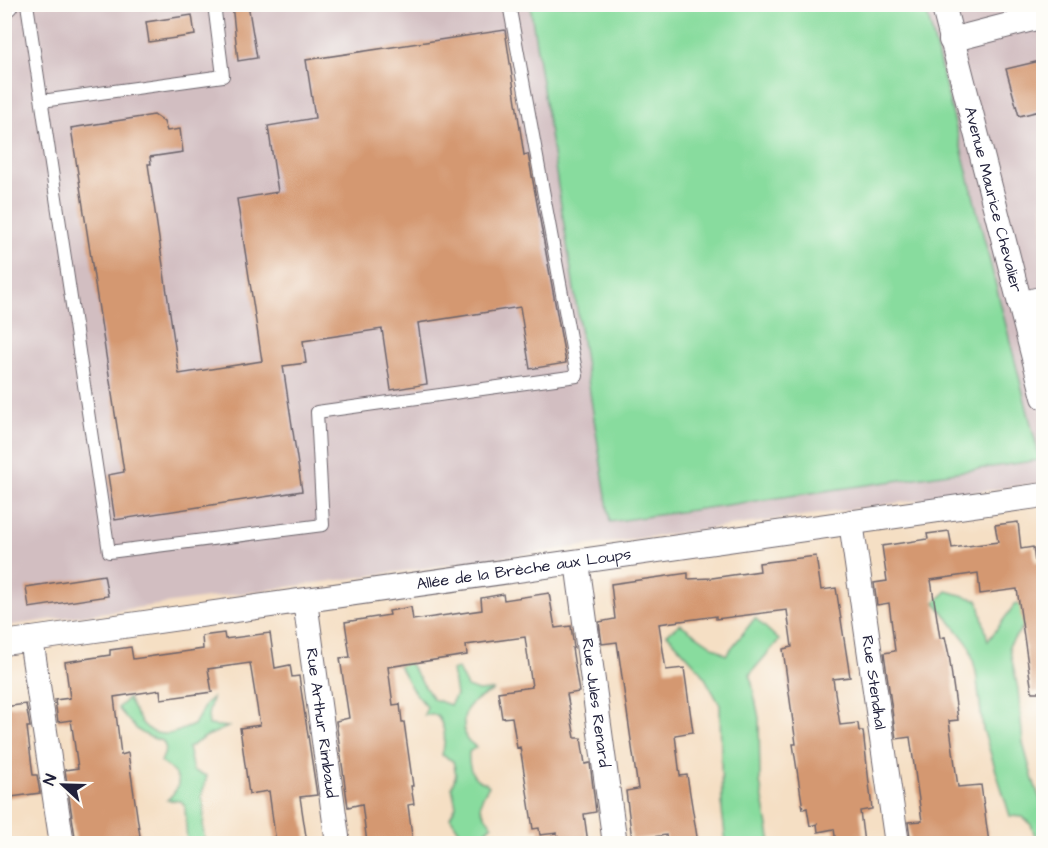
<svg xmlns="http://www.w3.org/2000/svg" width="1048" height="848" viewBox="0 0 1048 848" font-family="'Architects Daughter',sans-serif">
  <style>
    .industrial { fill: #d2bec1 }
    .green { fill: #88dc9e; stroke: #557f6c; stroke-width: 1.5 }
    .building { fill: #d49871 }
    .lines { fill: none; stroke-linecap: round; stroke-linejoin: round }
    .service-casing { stroke: #6c646b; stroke-width: 14 }
    .minor-casing { stroke: #6c646b; stroke-width: 26 }
    .service { stroke: #fff; stroke-width: 12 }
    .minor { stroke: #fff; stroke-width: 24 }
    .labels { text-anchor: middle; dominant-baseline: central; stroke-width: 4.5; stroke-linejoin: round; paint-order: stroke }
    .street-label { font-size: 16px; fill: #22223b; stroke: #fdfcf7 }
  </style>
  <rect width="100%" height="100%" fill="#fdfcf7"/>
  <filter id="ink" filterUnits="userSpaceOnUse"><feTurbulence type="fractalNoise" baseFrequency=".0167" numOctaves="2"/><feDisplacementMap in="SourceGraphic" scale="12" xChannelSelector="R" yChannelSelector="G"/><feConvolveMatrix kernelMatrix="1 2 1 2 8 2 1 2 1" color-interpolation-filters="sRGB"/></filter>
  <filter id="wash" filterUnits="userSpaceOnUse"><feTurbulence type="fractalNoise" baseFrequency=".008" numOctaves="4" result="noise"/><feDisplacementMap in="SourceGraphic" scale="24" xChannelSelector="R" yChannelSelector="G"/><feGaussianBlur stdDeviation="1.35" result="paint"/><feColorMatrix in="noise" values="0 0 0 0 0 0 0 0 0 0 0 0 0 0 0 0 0 1.4 0 .05"/><feComposite in="paint" operator="in"/></filter>
  <g filter="url(#wash)">
    <rect width="100%" height="100%" fill="#f5dfc4"/>
    <path class="industrial" d="M4 5H1043V483L5 626Z"/>
    <path class="green" d="M530 5H925L1040 460 610 522Z
      M947 591 978 600 988 641 1015 604 1036 608 1009 646 1018 689 1023 743 1033 780 1043 807V843H1032L1036 838 1031 825 1023 817 1010 816 983 729 976 672 969 645 935 602Z
      M755 618 779 640 750 674 759 718 760 782 771 843H726L722 810 720 705 701 671 667 634 680 624 726 655Z
      M405 657 433 699 450 705 456 695 452 670 458 669 467 687 478 691 494 690C468 704 459 708 466 739L476 747 469 752C468 762 470 776 480 781 484 782 487 783 489 786 477 804 478 808 492 825 485 829 484 835 485 843H467L450 817 456 806 452 787 456 774 453 761 442 755C446 739 446 729 437 715H424L427 707 412 689 398 664Z
      M128 698C136 714 144 736 167 734 175 734 185 728 194 725L206 703 212 698 208 715 209 725 228 727 205 737 188 748 193 771 207 776 201 798C208 811 199 827 206 843H187L185 806 181 801 167 800C186 783 179 775 161 762L166 749 163 741C139 736 133 726 118 708Z"/>
    <g id="blocks">
      <path class="building" d="M232 4H248L257 58 238 61Z
        M192 15 195 35 149 42 146 22Z
        M505 30 524 155 528 154 566 363 530 369 520 307 418 323 427 384 391 390 382 329 303 341 306 363 283 366 302 491 115 520 108 475 124 472 71 128 154 115 164 122 167 131 180 129 183 152 150 157 151 164H148L179 374 262 361 237 199 278 192 268 126 315 118 306 60Z
        M1044 60V110L1019 116 1006 69Z
        M1018 522 1021 549 1033 547 1035 562 1044 561V692H1032L1017 589 980 594 978 573 931 580 940 638 945 637 949 655 958 720 949 721 958 787 981 785 989 843H911L908 822 922 821 910 737 896 739 884 653 895 651 889 603 877 605 874 583 887 581 882 546 928 539 927 534 949 531 952 548 998 542 995 525Z
        M816 556 821 590 836 588 850 677 833 679 840 725 858 723 859 731H863L872 809 860 811 864 843H836L834 829 818 832 817 824 810 826 807 808 803 809 793 744H796L783 649 792 647 787 610 716 619V616L659 624 666 670 684 668 693 732 675 735 680 776 687 775 698 843H667L666 835 632 840 626 791 638 789 617 642 602 644 599 622 615 619 611 584 688 573V579L712 578 760 571 759 563Z
        M104 575 108 596 29 608 26 587Z
        M549 593 555 628 571 626 574 648H572L579 692 567 694 575 738H581L585 764 590 763 596 812 584 814 588 843H559L557 833 540 835 539 828 533 829 520 747 517 748 512 717 502 718 498 692 532 687 525 637 466 645 467 655 388 667 393 705 400 704 402 722H404L413 786H411L414 804 408 805 413 843H367L362 804 348 807 336 721 349 718 340 658 350 657 345 622 390 615 389 611 411 607 413 620 482 610 481 598 503 594 504 600Z
        M224 633 225 639 270 633 275 668 290 665 292 677 299 676 317 795 300 797 307 843H276L269 791 249 794 240 728 260 725 250 663 208 669 212 692 161 699 160 690 114 697 121 755 128 753 140 836 108 841 109 843H76L65 770 78 768 71 720 58 722 55 700 70 698 65 662 110 655V650L131 647 133 659 203 649 202 636Z
        M26 704 30 727H27L33 775H37L40 793 4 798V707Z"/>
    </g>
  </g>
  <g filter="url(#ink)">
    <use href="#blocks" fill-opacity="0" stroke="#6c646b" stroke-width="1.5"/>
    <g class="lines">
      <defs>
        <path id="service" d="M27 4 109 552 323 525 317 412 577 376 509 4
          M42 101 223 76 214 4"/>
        <g id="minor">
          <path id="s1" d="M943 4 1044 397"/>
          <path d="M4 5 6 4"/>
          <path d="M951 40 1044 16"/>
          <path d="M1020 304 1044 298"/>
          <path id="s2" d="M851 522 897 844"/>
          <path id="s3" d="M577 562 615 844"/>
          <path id="s4" d="M305 601 338 844"/>
          <path d="M31 639 62 844"/>
          <path id="s5" d="M4 643 1044 495"/>
        </g>
      </defs>
      <use href="#service" class="service-casing"/>
      <use href="#minor" class="minor-casing"/>
      <use href="#service" class="service"/>
      <use href="#minor" class="minor"/>
    </g>
  </g>
  <g class="labels">
    <g class="street-label">
      <text stroke="none"><textPath href="#s1" startOffset="202">Avenue Maurice Chevalier</textPath></text>
      <text stroke="none"><textPath href="#s5" startOffset="525">Allée de la Brèche aux Loups</textPath></text>
      <text stroke="none"><textPath href="#s2" startOffset="162">Rue Stendhal</textPath></text>
      <text stroke="none"><textPath href="#s3" startOffset="142">Rue Jules Renard</textPath></text>
      <text stroke="none"><textPath href="#s4" startOffset="123">Rue Arthur Rimbaud</textPath></text>
    </g>
  </g>
  <rect width="1048" height="848" fill="none" stroke="#fdfcf7" stroke-width="24"/>
  <g transform="translate(63 785) rotate(292)" stroke="#fdfcf7" stroke-width="4.5" paint-order="stroke">
  <path d="M0-4.5L10 22L0 15L-10 22Z" fill="#22223b"/>
  <text y="-9" font-size="16" font-weight="bold" text-anchor="middle" fill="#22223b">N</text>
  </g>
</svg>
